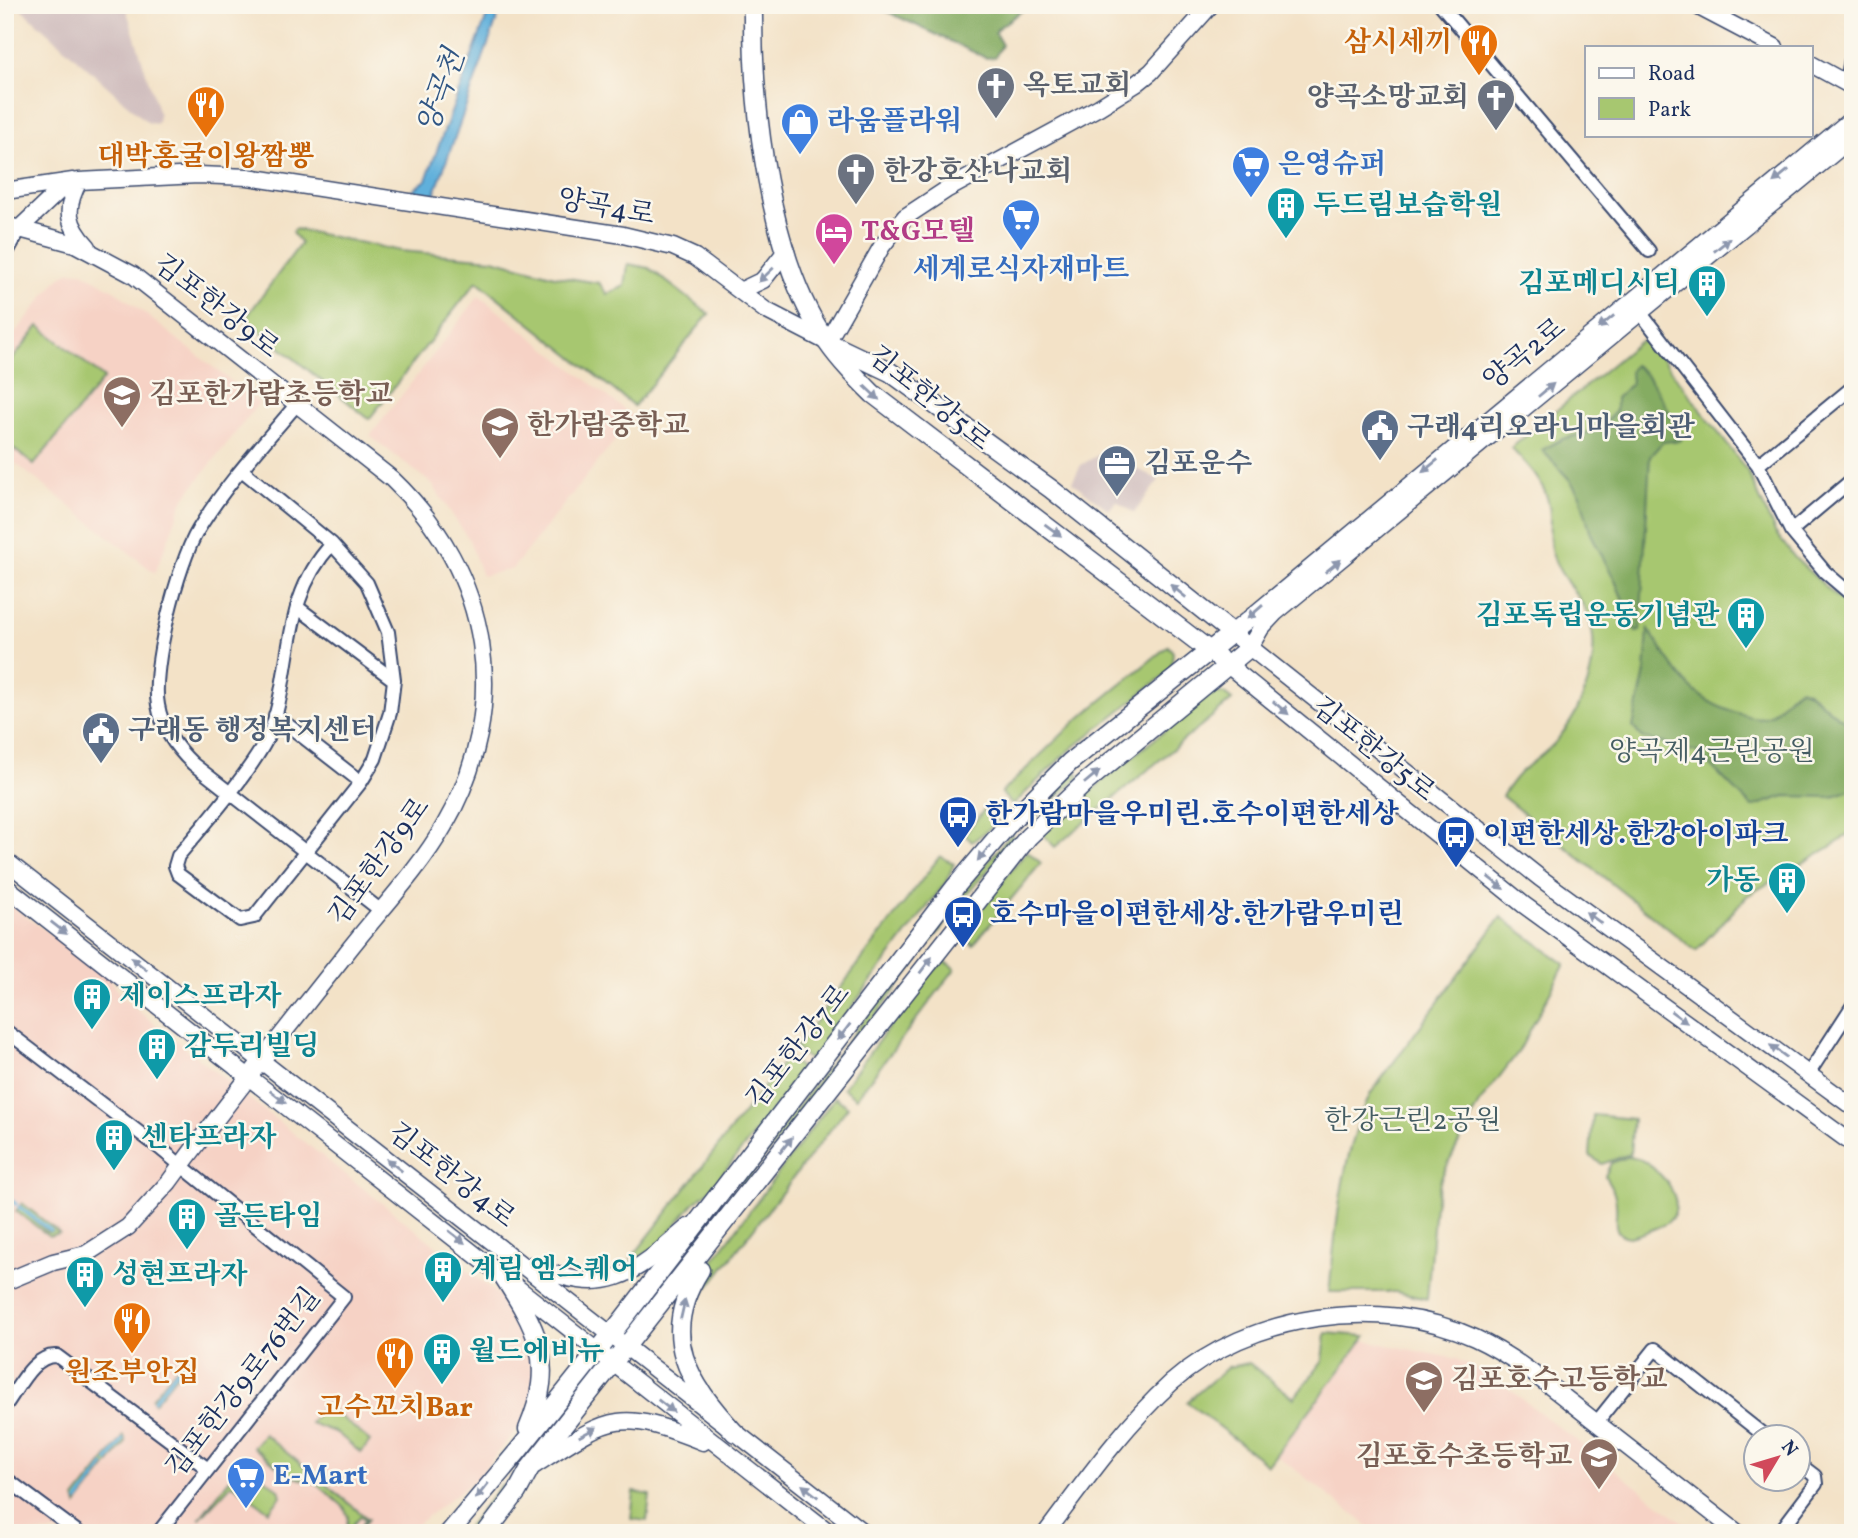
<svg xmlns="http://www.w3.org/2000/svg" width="1858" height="1538" viewBox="0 0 1858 1538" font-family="Vollkorn,'Noto Serif KR',serif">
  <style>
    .built { fill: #f6d2c5 }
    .industrial { fill: #d1bfbf }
    .green { fill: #a7c770; stroke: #617b67; stroke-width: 2 }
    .forest { fill: #85ac62; stroke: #506e60; stroke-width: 2 }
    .water { fill: #60b0db; stroke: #3e709c; stroke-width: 2 }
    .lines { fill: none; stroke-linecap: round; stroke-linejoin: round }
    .stream { stroke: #60b0db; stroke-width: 3.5 }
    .minor-casing { stroke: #3b4a6e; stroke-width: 16 }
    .tertiary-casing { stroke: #3b4a6e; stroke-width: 19 }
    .secondary-casing { stroke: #3b4a6e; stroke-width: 21 }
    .minor { stroke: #fff; stroke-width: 12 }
    .tertiary { stroke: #fff; stroke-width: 16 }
    .secondary { stroke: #fff; stroke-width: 18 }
    .oneway { fill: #8d97ae }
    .labels { text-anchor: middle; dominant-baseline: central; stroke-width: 5; stroke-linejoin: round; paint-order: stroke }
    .food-label { font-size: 28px; font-weight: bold; fill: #c56008; stroke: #fbf7ec }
    .worship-label { font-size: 28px; font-weight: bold; fill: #5b616d; stroke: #fbf7ec; text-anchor: start }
    .shop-label { font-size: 28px; font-weight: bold; fill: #366cbe; stroke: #fbf7ec; text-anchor: start }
    .culture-label { font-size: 28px; font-weight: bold; fill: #0d838f; stroke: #fbf7ec; text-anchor: start }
    .street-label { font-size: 28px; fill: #1b2f5e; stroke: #fbf7ec }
    .hotel-label { font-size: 28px; font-weight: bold; fill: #b23c85; stroke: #fbf7ec; text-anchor: start }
    .education-label { font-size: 28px; font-weight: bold; fill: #785e54; stroke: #fbf7ec; text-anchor: start }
    .service-label { font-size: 28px; font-weight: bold; fill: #4e5e75; stroke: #fbf7ec; text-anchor: start }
    .park-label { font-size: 28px; fill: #455d63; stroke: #fbf7ec }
    .transit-label { font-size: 28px; font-weight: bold; fill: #164399; stroke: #fbf7ec; text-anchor: start }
    .water-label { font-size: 30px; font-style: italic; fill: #305684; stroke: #fbf7ec }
  </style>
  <rect width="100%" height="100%" fill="#fbf7ec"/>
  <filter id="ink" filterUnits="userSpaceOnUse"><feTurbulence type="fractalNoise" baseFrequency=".0143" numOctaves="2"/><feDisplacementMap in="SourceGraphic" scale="14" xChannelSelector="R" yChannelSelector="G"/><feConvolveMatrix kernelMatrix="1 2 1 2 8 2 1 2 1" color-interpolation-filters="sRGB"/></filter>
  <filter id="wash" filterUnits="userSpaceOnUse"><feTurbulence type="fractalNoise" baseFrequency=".00686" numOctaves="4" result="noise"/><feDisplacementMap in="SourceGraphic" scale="28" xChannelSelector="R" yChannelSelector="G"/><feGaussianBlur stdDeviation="1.57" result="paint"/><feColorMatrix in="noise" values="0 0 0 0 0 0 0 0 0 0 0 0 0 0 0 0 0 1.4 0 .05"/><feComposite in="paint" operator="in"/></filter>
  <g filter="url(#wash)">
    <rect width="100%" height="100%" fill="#f3e2c7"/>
    <path class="built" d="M81 271 117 292 259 403 184 498 155 573 5 455V346L58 279 68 272Z
      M479 296 634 417 512 569 482 576 469 540 432 484 370 436Z
      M5 901 109 977 122 998 520 1312 526 1321 539 1383 521 1424 477 1478 419 1523 411 1533H5Z
      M1363 1340 1457 1359 1496 1379 1697 1533H1377L1275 1454Z"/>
    <path class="industrial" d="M17 5H125L159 114 158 121 155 124 147 122Z
      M1098 455 1118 459 1159 480 1134 513 1116 501 1109 510 1072 482 1081 465Z"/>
    <path class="green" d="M295 229 401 251 493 259 555 276 599 283 607 294 625 286 628 264 649 268 709 314 634 406 477 281 369 419 245 319 301 243 292 233Z
      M39 326 104 378 34 465 5 442V368Z
      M1640 341 1652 345 1748 472 1775 532 1796 559 1853 612V829L1840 841 1747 896 1696 951 1502 796C1508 788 1514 778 1522 771 1534 760 1548 752 1558 739 1584 708 1602 658 1589 618 1581 594 1559 578 1552 553 1548 541 1550 529 1550 516 1550 487 1530 468 1511 448Z
      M1168 646 1173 652 1171 670 1064 755 1013 805 1001 793 1075 722Z
      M1212 693H1223L1232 700 1055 847 1042 834 1106 778Z
      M1075 772 1079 773V777L1029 824H1025L1024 820Z
      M985 809 998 822 972 842 964 834Z
      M1011 834 1015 840 969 892 847 1054 709 1228 706 1227 952 904Z
      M1027 851 1041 863 973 945 964 936 982 906Z
      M940 856 954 864 946 882 811 1061 795 1048Z
      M1501 917 1565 964 1519 1051 1478 1105 1441 1178 1435 1204 1427 1299 1396 1292H1329C1337 1223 1340 1157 1371 1093Z
      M945 961 955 969 856 1098 843 1088 928 975Z
      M787 1057 804 1071 709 1191 694 1203 661 1243 634 1262 631 1259Z
      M835 1097 848 1107 700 1298 692 1293 702 1275Z
      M1593 1115 1633 1119 1630 1154 1602 1164 1590 1156Z
      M1630 1156C1651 1159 1692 1199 1669 1221 1666 1225 1636 1236 1629 1237 1609 1233 1618 1219 1616 1204 1616 1193 1610 1185 1605 1176L1611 1163Z
      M22 1203 58 1232 59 1233 49 1236 16 1211 19 1207 48 1232 51 1231 20 1206Z
      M1326 1333 1366 1336 1268 1465 1187 1402 1228 1367 1249 1363 1294 1398 1323 1361Z
      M188 1354 190 1359 154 1403 152 1398Z
      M325 1404 370 1441 361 1453 337 1433 310 1423Z
      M264 1434 368 1519 357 1533 365 1519 360 1516 346 1533 348 1517 344 1507 317 1484 289 1475 253 1447Z
      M124 1436 126 1442 77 1505 75 1499Z
      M243 1462 279 1489 281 1496 269 1511 232 1484 199 1519Z
      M501 1485H506L507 1489 472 1533H463Z
      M634 1492 650 1495 647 1521 631 1519Z"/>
    <path class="forest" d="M873 5H1030L998 28 995 33 1002 45 995 57 986 58Z
      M1634 365C1654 376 1668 413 1682 434L1681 440 1663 442 1650 456 1640 631 1636 632 1616 583 1591 534 1580 495 1569 479 1542 450 1562 439 1597 430 1616 411V398L1631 384 1630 371Z
      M1648 629C1677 670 1689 702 1741 714 1749 716 1759 720 1767 716 1781 710 1786 694 1800 688 1820 694 1833 722 1853 721V789L1831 797 1785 796 1752 807 1697 752 1642 738 1633 727 1645 672Z"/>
    <path class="water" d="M491 5H502L434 196 410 192 426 180Z"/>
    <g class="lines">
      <path class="stream" d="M5 1196 16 1204
        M19 1207 50 1230
        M154 1400 188 1356
        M108 1461 123 1440
        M78 1501 104 1466"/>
    </g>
  </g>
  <g filter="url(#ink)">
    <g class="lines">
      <defs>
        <path id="minor" d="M1441 5 1649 251
          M1847 82 1853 47
          M5 256 21 227
          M1636 307 1758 465 1791 531 1825 572 1853 596
          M297 404C263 444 225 485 198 530 178 563 151 668 158 705 162 729 175 747 193 764L380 910
          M1758 465 1853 387
          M243 471 332 544 367 583 388 632 394 680 390 713 375 759 361 782 254 917 240 920 178 874 175 866 178 856C202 828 259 762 271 730 294 664 281 599 332 544
          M1791 531 1853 479
          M297 607 394 680
          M275 715 361 782
          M5 1030 162 1150 344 1297 158 1533
          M1809 1073 1853 1005
          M5 1406C18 1389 33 1354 57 1356L208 1469
          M1596 1423 1655 1349 1765 1436
          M5 1478 79 1533
          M1779 1533 1816 1484 1815 1476 1798 1463"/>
        <path id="tertiary" d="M1695 5 1775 47
          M1811 64 1853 87
          M1853 118 1232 633 1540 878 1853 1107
          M79 181C64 209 67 224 88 247
          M5 191 73 181
          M5 225 75 244 133 275 392 479C491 573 513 707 444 826 417 873 377 913 344 956 285 1031 225 1105 169 1182L128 1227 86 1254 53 1262 5 1282
          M21 227 59 191 79 181 198 175 248 177 623 235 673 247 695 257 765 310 827 342 882 246 905 217 946 190 1099 107 1136 84 1151 72 1211 5
          M740 291 763 280 786 251
          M1250 647 1261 628 1275 613 1853 137
          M1228 665 1524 905 1853 1144
          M5 860 864 1533
          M5 886 830 1533
          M532 1265C606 1299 633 1275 688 1227
          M535 1465C611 1416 617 1408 703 1442
          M1046 1533C1085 1481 1123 1427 1171 1383 1249 1314 1379 1294 1475 1338 1516 1357 1552 1388 1588 1416 1638 1455 1688 1494 1738 1533"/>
        <path id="secondary" d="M753 5C752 106 768 257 827 342 840 361 857 378 873 394L1219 658
          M700 1270C658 1336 688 1382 735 1433
          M500 1271C537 1329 557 1361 528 1429
          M449 1533 518 1451 624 1318 956 886 1011 821 1070 762 1232 633 1051 489 890 372 827 342
          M486 1533 517 1492 530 1468 1028 837 1086 782 1250 647"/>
      </defs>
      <use href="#minor" class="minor-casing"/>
      <use href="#tertiary" class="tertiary-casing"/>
      <use href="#secondary" class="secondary-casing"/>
      <use href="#minor" class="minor"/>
      <use href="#tertiary" class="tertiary"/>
      <use href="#secondary" class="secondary"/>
    </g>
    <defs><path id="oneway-solid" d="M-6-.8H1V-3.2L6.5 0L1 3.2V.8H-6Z" transform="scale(1.75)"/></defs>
    <g class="oneway">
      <use href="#oneway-solid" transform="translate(1781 176) rotate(141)"/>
      <use href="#oneway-solid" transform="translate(1722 245) rotate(-39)"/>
      <use href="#oneway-solid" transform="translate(766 275) rotate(137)"/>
      <use href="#oneway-solid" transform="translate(1606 322) rotate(141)"/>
      <use href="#oneway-solid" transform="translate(1546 390) rotate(-40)"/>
      <use href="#oneway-solid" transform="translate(872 393) rotate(43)"/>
      <use href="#oneway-solid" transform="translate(1430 466) rotate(141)"/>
      <use href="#oneway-solid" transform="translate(1053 530) rotate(36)"/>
      <use href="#oneway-solid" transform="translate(1333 566) rotate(-39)"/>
      <use href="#oneway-solid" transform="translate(1178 591) rotate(-141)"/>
      <use href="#oneway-solid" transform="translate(1255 612) rotate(139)"/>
      <use href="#oneway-solid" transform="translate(1281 708) rotate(40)"/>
      <use href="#oneway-solid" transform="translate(1092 777) rotate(-40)"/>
      <use href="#oneway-solid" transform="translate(984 853) rotate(130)"/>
      <use href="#oneway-solid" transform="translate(1496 883) rotate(38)"/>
      <use href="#oneway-solid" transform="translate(1594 918) rotate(-144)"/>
      <use href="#oneway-solid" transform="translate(59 928) rotate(38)"/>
      <use href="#oneway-solid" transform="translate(139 964) rotate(-142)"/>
      <use href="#oneway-solid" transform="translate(926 965) rotate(-53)"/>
      <use href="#oneway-solid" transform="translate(1679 1017) rotate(36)"/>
      <use href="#oneway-solid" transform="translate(844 1032) rotate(127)"/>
      <use href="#oneway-solid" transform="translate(1778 1051) rotate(-144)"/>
      <use href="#oneway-solid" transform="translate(278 1097) rotate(38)"/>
      <use href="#oneway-solid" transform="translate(786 1145) rotate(-52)"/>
      <use href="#oneway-solid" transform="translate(394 1165) rotate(-142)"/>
      <use href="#oneway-solid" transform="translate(457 1237) rotate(38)"/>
      <use href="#oneway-solid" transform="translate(683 1309) rotate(-77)"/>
      <use href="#oneway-solid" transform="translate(666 1406) rotate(38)"/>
      <use href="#oneway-solid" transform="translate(588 1432) rotate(-28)"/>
      <use href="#oneway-solid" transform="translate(482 1491) rotate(129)"/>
      <use href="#oneway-solid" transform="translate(810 1491) rotate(-142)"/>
    </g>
  </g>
  <defs>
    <symbol id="restaurant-pin" viewBox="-11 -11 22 30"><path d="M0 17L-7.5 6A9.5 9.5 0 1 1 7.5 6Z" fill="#e8710a" stroke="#fbf7ec"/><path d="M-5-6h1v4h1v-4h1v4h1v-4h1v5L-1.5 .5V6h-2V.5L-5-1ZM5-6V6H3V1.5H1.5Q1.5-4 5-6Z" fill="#fff"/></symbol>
    <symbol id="church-pin" viewBox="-11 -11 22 30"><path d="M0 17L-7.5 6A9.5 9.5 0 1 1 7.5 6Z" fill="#6b7280" stroke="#fbf7ec"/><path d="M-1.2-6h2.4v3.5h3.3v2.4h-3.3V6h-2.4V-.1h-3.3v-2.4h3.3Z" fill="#fff"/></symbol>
    <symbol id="shop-pin" viewBox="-11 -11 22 30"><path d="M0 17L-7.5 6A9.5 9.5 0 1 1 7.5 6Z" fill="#3f7fe0" stroke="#fbf7ec"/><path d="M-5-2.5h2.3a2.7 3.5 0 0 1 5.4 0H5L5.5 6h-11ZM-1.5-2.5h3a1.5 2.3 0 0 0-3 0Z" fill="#fff"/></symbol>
    <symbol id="supermarket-pin" viewBox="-11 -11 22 30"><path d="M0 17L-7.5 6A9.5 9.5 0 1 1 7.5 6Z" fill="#3f7fe0" stroke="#fbf7ec"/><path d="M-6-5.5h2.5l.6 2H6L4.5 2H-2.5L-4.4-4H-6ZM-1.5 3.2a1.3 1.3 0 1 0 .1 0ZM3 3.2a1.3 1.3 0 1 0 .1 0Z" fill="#fff"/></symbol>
    <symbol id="building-pin" viewBox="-11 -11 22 30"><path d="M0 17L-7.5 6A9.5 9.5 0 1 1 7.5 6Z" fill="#0f9aa8" stroke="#fbf7ec"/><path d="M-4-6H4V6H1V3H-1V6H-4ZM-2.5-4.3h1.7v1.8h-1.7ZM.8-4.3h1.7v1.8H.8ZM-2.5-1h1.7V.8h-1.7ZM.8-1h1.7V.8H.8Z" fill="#fff"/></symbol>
    <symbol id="hotel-pin" viewBox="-11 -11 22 30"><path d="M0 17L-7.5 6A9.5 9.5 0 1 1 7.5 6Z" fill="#d1479c" stroke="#fbf7ec"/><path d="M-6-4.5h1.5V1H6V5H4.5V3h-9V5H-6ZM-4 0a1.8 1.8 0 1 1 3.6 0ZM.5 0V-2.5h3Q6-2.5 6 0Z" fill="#fff"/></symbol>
    <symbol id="school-pin" viewBox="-11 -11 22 30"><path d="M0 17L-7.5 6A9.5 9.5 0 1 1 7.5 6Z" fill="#8d6e63" stroke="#fbf7ec"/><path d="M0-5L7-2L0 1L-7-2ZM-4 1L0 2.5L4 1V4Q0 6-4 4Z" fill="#fff"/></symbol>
    <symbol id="civic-pin" viewBox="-11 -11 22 30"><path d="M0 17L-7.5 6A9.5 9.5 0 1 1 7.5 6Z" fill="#5c6f8a" stroke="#fbf7ec"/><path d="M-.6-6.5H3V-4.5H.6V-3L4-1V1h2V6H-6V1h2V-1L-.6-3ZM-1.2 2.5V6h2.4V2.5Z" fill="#fff"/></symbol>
    <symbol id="office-pin" viewBox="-11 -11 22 30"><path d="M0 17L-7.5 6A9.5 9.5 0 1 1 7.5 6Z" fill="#5c6f8a" stroke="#fbf7ec"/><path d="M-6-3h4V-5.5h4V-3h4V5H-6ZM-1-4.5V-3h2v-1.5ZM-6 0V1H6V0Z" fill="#fff"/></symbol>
    <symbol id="bus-pin" viewBox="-11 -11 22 30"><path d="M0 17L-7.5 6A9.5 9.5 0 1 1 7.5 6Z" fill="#1a4fb4" stroke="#fbf7ec"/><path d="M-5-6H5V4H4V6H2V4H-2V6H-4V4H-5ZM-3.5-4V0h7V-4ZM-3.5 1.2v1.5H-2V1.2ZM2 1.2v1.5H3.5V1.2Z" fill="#fff"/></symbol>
  </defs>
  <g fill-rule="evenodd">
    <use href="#restaurant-pin" x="1457" y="21" width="44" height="60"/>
    <use href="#church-pin" x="974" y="64" width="44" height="60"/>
    <use href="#church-pin" x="1474" y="76" width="44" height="60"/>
    <use href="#restaurant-pin" x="184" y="83" width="44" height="60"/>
    <use href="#shop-pin" x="778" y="100" width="44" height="60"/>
    <use href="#supermarket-pin" x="1229" y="143" width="44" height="60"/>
    <use href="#church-pin" x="834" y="150" width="44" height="60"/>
    <use href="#building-pin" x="1264" y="184" width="44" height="60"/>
    <use href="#supermarket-pin" x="999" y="196" width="44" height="60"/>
    <use href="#hotel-pin" x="812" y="210" width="44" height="60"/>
    <use href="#building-pin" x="1685" y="262" width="44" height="60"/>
    <use href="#school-pin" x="100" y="373" width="44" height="60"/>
    <use href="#school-pin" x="478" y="404" width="44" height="60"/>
    <use href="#civic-pin" x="1358" y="406" width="44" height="60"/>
    <use href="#office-pin" x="1095" y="442" width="44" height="60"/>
    <use href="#building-pin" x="1724" y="594" width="44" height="60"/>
    <use href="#civic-pin" x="79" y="709" width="44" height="60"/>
    <use href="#bus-pin" x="936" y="793" width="44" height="60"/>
    <use href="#bus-pin" x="1434" y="813" width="44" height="60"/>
    <use href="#building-pin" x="1765" y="859" width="44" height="60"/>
    <use href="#bus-pin" x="941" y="893" width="44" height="60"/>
    <use href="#building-pin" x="70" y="975" width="44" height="60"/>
    <use href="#building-pin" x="135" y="1025" width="44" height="60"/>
    <use href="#building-pin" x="92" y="1116" width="44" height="60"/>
    <use href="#building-pin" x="165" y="1195" width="44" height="60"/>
    <use href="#building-pin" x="421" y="1248" width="44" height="60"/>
    <use href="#building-pin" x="63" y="1253" width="44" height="60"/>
    <use href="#restaurant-pin" x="110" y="1299" width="44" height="60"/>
    <use href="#building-pin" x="420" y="1330" width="44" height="60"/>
    <use href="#restaurant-pin" x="373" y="1334" width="44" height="60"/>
    <use href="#school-pin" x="1402" y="1358" width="44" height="60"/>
    <use href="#school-pin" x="1577" y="1435" width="44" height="60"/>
    <use href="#supermarket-pin" x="224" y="1454" width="44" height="60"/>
  </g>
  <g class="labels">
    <g class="food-label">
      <text x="1452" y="43" text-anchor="end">삼시세끼</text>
      <text x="206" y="157">대박홍굴이왕짬뽕</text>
      <text x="132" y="1373">원조부안집</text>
      <text x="395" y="1408">고수꼬치Bar</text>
    </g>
    <g class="worship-label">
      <text x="1023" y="86">옥토교회</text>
      <text x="1469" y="98" text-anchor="end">양곡소망교회</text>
      <text x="883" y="172">한강호산나교회</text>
    </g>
    <g class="shop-label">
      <text x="827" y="122">라움플라워</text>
      <text x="1278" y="165">은영슈퍼</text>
      <text x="1021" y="270" text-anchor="middle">세계로식자재마트</text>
      <text x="273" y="1476">E-Mart</text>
    </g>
    <g class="culture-label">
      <text x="1313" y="206">두드림보습학원</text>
      <text x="1680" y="284" text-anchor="end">김포메디시티</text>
      <text x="1719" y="616" text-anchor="end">김포독립운동기념관</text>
      <text x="1760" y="881" text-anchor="end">가동</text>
      <text x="119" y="997">제이스프라자</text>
      <text x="184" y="1047">감두리빌딩</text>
      <text x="141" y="1138">센타프라자</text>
      <text x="214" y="1217">골든타임</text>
      <text x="470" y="1270">계림 엠스퀘어</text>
      <text x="112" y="1275">성현프라자</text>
      <text x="469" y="1352">월드에비뉴</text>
    </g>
    <g class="street-label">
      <text transform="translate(606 208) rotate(10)">양곡4로</text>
      <text transform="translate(216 307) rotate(38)">김포한강9로</text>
      <text transform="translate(1525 355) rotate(-39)">양곡2로</text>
      <text transform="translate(929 399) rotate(39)">김포한강5로</text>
      <text transform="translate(1373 750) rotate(39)">김포한강5로</text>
      <text transform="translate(380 862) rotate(-54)">김포한강9로</text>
      <text transform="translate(799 1047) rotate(-52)">김포한강7로</text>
      <text transform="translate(451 1176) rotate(38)">김포한강4로</text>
      <text transform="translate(244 1383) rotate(-52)">김포한강9로76번길</text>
    </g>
    <g class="hotel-label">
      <text x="861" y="232">T&amp;G모텔</text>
    </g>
    <g class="education-label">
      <text x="149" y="395">김포한가람초등학교</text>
      <text x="527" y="426">한가람중학교</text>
      <text x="1451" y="1380">김포호수고등학교</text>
      <text x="1572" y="1457" text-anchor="end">김포호수초등학교</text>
    </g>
    <g class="service-label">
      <text x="1407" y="428">구래4리오라니마을회관</text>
      <text x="1144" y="464">김포운수</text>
      <text x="128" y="731">구래동 행정복지센터</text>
    </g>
    <g class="park-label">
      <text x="1712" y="752">양곡제4근린공원</text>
      <text x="1413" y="1121">한강근린2공원</text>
    </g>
    <g class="transit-label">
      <text x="985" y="815">한가람마을우미린.호수이편한세상</text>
      <text x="1483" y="835">이편한세상.한강아이파크</text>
      <text x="990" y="915">호수마을이편한세상.한가람우미린</text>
    </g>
    <g class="water-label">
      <text transform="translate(442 92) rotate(-70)">양곡천</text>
    </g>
  </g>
  <rect width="1858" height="1538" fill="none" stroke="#fbf7ec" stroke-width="28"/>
  <rect x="1585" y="46" width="228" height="91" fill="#fbf7ec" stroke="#a1a7b3" stroke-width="2"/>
  <rect x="1599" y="68" width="35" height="10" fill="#ffffff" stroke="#a1a7b3" stroke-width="2"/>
  <text x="1648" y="80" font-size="21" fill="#1b2f5e">Road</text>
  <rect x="1599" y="98" width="35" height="21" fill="#a7c770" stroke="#a1a7b3" stroke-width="2"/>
  <text x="1648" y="116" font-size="21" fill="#1b2f5e">Park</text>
  <g transform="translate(1777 1458) rotate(52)"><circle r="33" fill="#fbf7ec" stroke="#a1a7b3" stroke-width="2"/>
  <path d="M0-5L12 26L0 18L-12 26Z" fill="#d1495b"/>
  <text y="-10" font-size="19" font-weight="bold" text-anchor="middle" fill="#1b2f5e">N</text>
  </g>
</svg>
